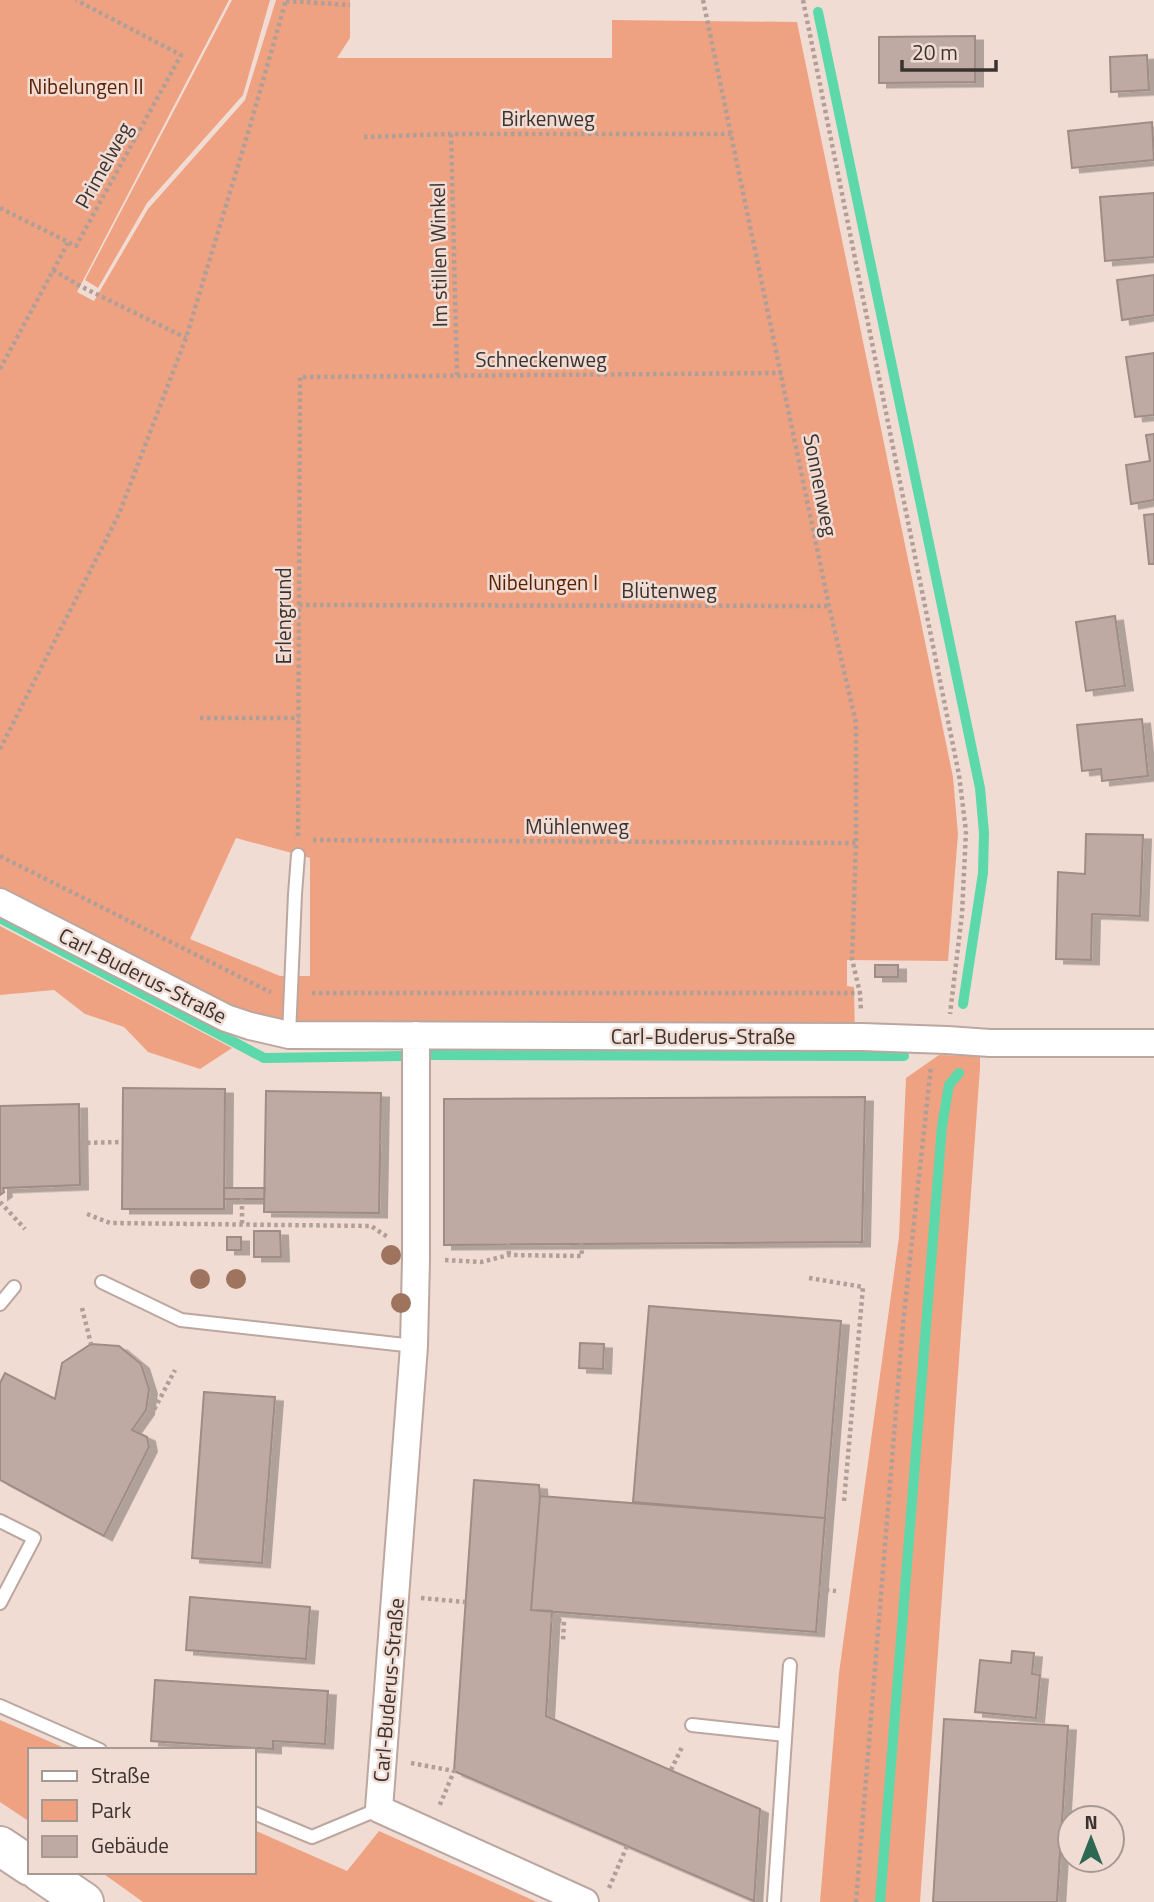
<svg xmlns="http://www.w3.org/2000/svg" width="1154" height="1902" viewBox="0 0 1154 1902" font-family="'Titillium Web',sans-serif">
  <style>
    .green { fill: #efa281; fill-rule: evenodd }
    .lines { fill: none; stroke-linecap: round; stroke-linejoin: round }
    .stream { stroke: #5cd8ab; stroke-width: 10 }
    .building { fill: #beaaa2; stroke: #9f8c84; stroke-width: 2; filter: url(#shadow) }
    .lane-casing { stroke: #bba79f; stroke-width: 16 }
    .street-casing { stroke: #bba79f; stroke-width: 30 }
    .highway-casing { stroke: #bba79f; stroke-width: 42 }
    .path { stroke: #b09f99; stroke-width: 4.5; stroke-dasharray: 3.5 3.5; stroke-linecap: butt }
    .lane { stroke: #fff; stroke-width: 12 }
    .street { stroke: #fff; stroke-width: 26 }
    .highway { stroke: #fff; stroke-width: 38 }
    .tree { fill: #9e745f }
    .labels { text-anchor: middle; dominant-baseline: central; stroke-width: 5; stroke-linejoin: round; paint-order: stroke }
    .park-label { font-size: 21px; fill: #5a1f00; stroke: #f1dcd4 }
    .street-label { font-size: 21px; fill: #3a322f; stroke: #f1dcd4 }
  </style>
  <defs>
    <filter id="shadow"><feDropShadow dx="8" dy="4.5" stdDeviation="0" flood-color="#0004"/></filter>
  </defs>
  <rect width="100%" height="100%" fill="#f1dcd4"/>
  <path class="green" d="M0 0H229L77 292 94 301 148 209 245 100 276 0H350V38L337 58H612V20L797 22 953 777 958 834 948 961 847 960V986L854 987 855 1037 253 1028 0 896ZM236 838 310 858V976H280L190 939Z
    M232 0H270L243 95 147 203 98 288 85 280Z
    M0 926 232 1048 200 1069 148 1052 124 1027 85 1014 54 990 0 995Z
    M939 1055 980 1056V1068L920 1902H820L839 1673 899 1237 906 1078Z
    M0 1720 69 1750H30V1822L0 1802Z
    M254 1830 347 1871 379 1831 537 1902H143L101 1872H254Z"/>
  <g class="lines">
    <path class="stream" d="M818 12 980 788 984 833 983 873 963 1004
      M0 918 264 1058 403 1056
      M430 1055 904 1056
      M880 1902 942 1126 949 1085 959 1073"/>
  </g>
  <path class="building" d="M975 36V82L879 83V37Z
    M1147 55 1149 90 1111 92 1110 57Z
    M1152 122 1154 160 1072 168 1068 131Z
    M1154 193V257L1105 261 1100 197Z
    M1154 275V315L1122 320 1117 280Z
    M1154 353V415L1135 417 1126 357Z
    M1154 434V500L1131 504 1126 465 1150 461 1146 435Z
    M1154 514V564H1149L1144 515Z
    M1115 616 1125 686 1086 691 1076 622Z
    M1142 719 1148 776 1102 781 1101 769 1082 771 1077 725Z
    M1086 834 1143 835 1140 916 1092 914 1091 960 1056 959 1058 872 1085 874Z
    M875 965H898V977H875Z
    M123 1088 225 1089 224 1209H122Z
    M266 1091 381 1093 379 1213 264 1212Z
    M865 1097 862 1242 444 1245V1099Z
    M79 1104 80 1185 3 1188 4 1192 0 1195V1106Z
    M224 1188H265L264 1199H224Z
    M254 1231H280L281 1257H254Z
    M227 1237H241V1250H227Z
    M649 1306 841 1321 825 1518 633 1502Z
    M580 1343 604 1344 603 1369 579 1368Z
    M91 1344 119 1346 141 1364 149 1389 146 1410 132 1430 147 1437 149 1447 104 1536 0 1480V1383L5 1373 55 1399 62 1363Z
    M204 1392 275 1397 262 1563 192 1558Z
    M474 1480 539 1485 540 1496 531 1610 552 1611 546 1716 760 1809 754 1901 454 1771Z
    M540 1496 825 1518 816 1632 531 1610Z
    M190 1597 310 1607 306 1659 186 1650Z
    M1012 1651 1034 1653 1032 1674 1040 1675 1036 1718 975 1712 980 1660 1011 1663Z
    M155 1680 328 1691 325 1744 273 1741V1749L151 1741Z
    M944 1719 1068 1726 1057 1902H933Z"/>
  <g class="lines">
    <defs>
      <path id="lane" d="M289 1035 295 894 298 855
        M102 1282 181 1320 414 1346
        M0 1304 14 1287
        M0 1521 34 1538 0 1603
        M0 1706 100 1750
        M692 1725 785 1735
        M254 1813 312 1837 379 1809
        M774 1902 790 1665"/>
      <path id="street" d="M0 902 226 1018 250 1026 289 1035 862 1037 947 1040 990 1043H1154
        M416 1035V1259L414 1346 379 1809 585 1902"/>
      <path id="highway" d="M0 1846 30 1866
        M40 1872 84 1902"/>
    </defs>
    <use href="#lane" class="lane-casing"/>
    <use href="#street" class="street-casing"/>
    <use href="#highway" class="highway-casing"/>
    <path class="path" d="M703 0 829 606 856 723V843L852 959 860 993 861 1011
      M803 0 959 775 966 831 962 914 950 1014
      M286 1 350 5
      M451 134 457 375
      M364 137 451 134H732
      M0 208 76 246 181 55 76 0
      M53 270 80 286 186 338
      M0 369 68 243
      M299 605 829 606
      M200 718H299
      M0 749 119 514 186 338 250 126 286 0
      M298 836 300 377 782 373
      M313 840 856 843
      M0 856 268 991 271 992
      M312 993H860
      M380 1142 389 1143
      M80 1143 122 1142
      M242 1199V1225
      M0 1202 25 1229
      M87 1214 110 1223 371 1226 389 1238
      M508 1244 509 1255
      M445 1260 481 1262 509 1255 582 1256 581 1243
      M809 1278 863 1287 844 1501
      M82 1308 91 1344
      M138 1432 155 1408 175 1370
      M819 1589 836 1591
      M421 1598 465 1602
      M551 1620 564 1621 563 1642
      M411 1763 454 1771 439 1807
      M671 1770 683 1745
      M609 1888 627 1846
      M856 1902 903 1324 931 1066"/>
    <use href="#lane" class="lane"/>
    <use href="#street" class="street"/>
    <use href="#highway" class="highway"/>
  </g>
  <g class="tree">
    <circle cx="391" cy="1255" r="10"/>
    <circle cx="200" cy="1279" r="10"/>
    <circle cx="236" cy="1279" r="10"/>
    <circle cx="401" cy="1303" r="10"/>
  </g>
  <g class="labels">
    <g class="park-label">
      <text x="86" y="86">Nibelungen II</text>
      <text x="543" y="582">Nibelungen I</text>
    </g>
    <g class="street-label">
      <text x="548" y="118">Birkenweg</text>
      <text transform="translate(103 165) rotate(-61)">Primelweg</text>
      <text transform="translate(438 255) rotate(-91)">Im stillen Winkel</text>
      <text x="541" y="359">Schneckenweg</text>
      <text transform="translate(821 485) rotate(79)">Sonnenweg</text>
      <text x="669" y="590">Blütenweg</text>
      <text transform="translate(283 616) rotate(-90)">Erlengrund</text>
      <text x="577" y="826">Mühlenweg</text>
      <text transform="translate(143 975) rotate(27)">Carl-Buderus-Straße</text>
      <text x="703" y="1036">Carl-Buderus-Straße</text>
      <text transform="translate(388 1690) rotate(-85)">Carl-Buderus-Straße</text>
    </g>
  </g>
  <rect x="28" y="1748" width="228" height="126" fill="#f1dcd4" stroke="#a89892" stroke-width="2"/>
  <rect x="42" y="1771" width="35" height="10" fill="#ffffff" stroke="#a89892" stroke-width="2"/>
  <text x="91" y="1783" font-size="21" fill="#3a322f">Straße</text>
  <rect x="42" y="1800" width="35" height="21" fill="#efa281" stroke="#a89892" stroke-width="2"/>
  <text x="91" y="1818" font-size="21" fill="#3a322f">Park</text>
  <rect x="42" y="1836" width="35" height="21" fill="#beaaa2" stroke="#a89892" stroke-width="2"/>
  <text x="91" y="1853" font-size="21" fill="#3a322f">Gebäude</text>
  <g transform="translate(1091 1839)"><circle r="33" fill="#f1dcd4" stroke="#a89892" stroke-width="2"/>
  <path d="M0-5L12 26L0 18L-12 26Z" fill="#2d6852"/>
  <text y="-10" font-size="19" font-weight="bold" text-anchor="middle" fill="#3a322f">N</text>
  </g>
  <path d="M902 60v10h94v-10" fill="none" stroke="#3a322f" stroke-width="3.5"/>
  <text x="912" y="60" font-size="21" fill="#3a322f" stroke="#f1dcd4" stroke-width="5" paint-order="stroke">20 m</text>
</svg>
